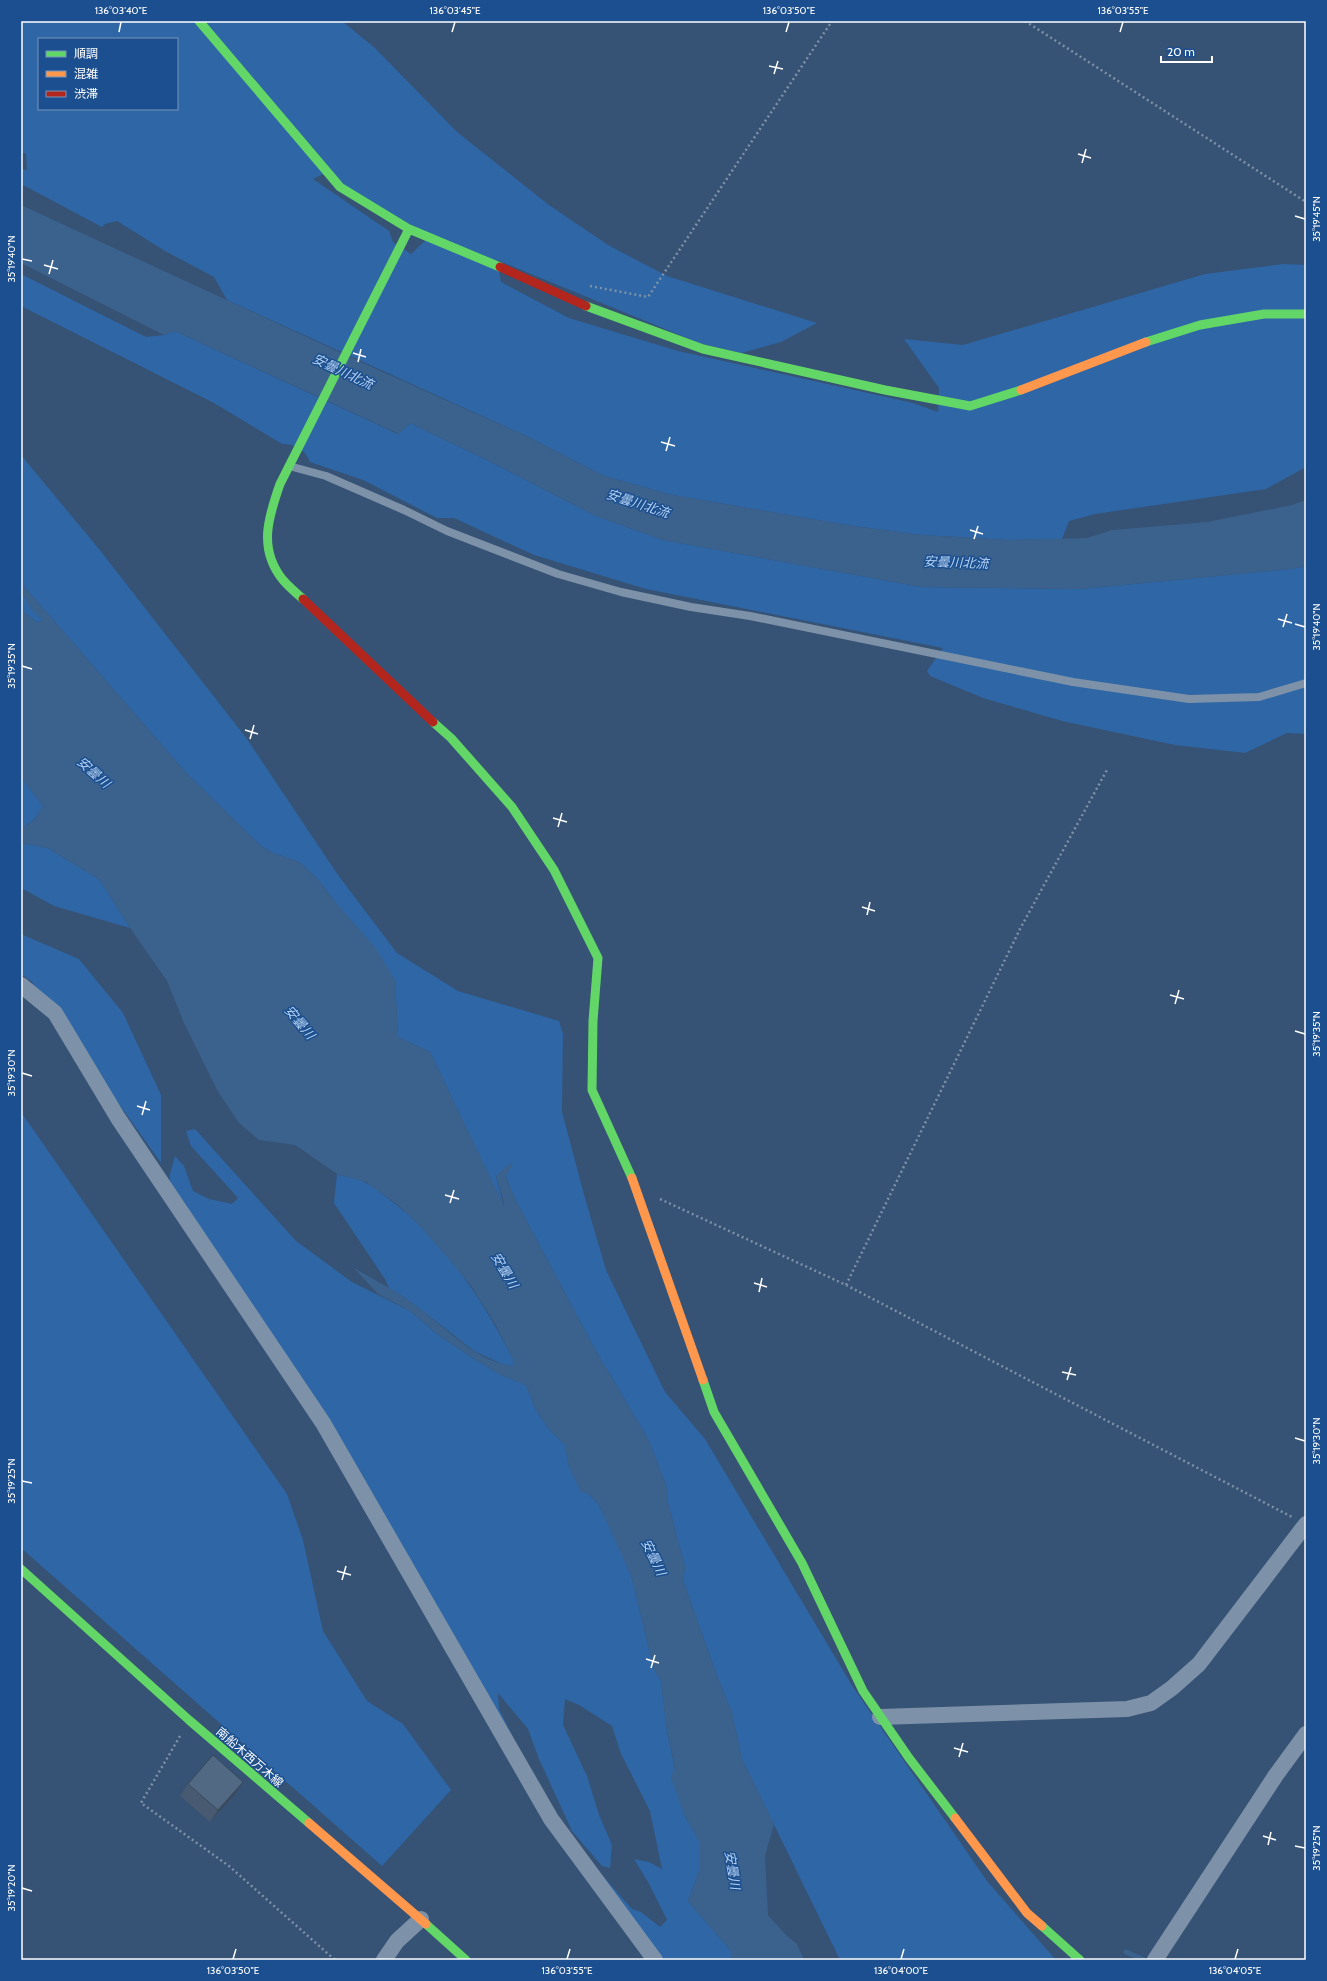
<svg xmlns="http://www.w3.org/2000/svg" width="1327" height="1981" viewBox="0 0 1327 1981" font-family="Cabin,'Noto Sans JP',sans-serif">
  <style>
    .green { fill: #2f66a5; fill-rule: evenodd }
    .water { fill: #3b618d }
    .lines { fill: none; stroke-linecap: round; stroke-linejoin: round }
    .stream { stroke: #3b618d; stroke-width: 5 }
    .path { stroke: #7d92a8; stroke-width: 2.5; stroke-dasharray: 2 3; stroke-linecap: butt }
    .lane { stroke: #7d92a8; stroke-width: 8 }
    .street { stroke: #7d92a8; stroke-width: 16 }
    .fast { stroke: #63d668; stroke-width: 9 }
    .slow { stroke: #ff974d; stroke-width: 9 }
    .jam { stroke: #b3261e; stroke-width: 9 }
    .wall { fill: #475a72 }
    .shaded-wall { fill: #394a5c }
    .building { fill: #526984; stroke: #394a5c }
    .ticks { fill: none; stroke: #fff; stroke-width: 1.5 }
    .labels { text-anchor: middle; dominant-baseline: central; stroke-width: 3; stroke-linejoin: round; paint-order: stroke }
    .street-label { font-size: 12px; fill: #fff; stroke: #1b4f8f }
    .water-label { font-size: 13px; font-style: italic; fill: #b5d3f5; stroke: #1b4f8f }
    .neatline { fill: none; stroke: #fff; stroke-width: 1.5 }
    .ticks-label { font-size: 10px; text-anchor: middle; fill: #fff }
  </style>
  <rect width="100%" height="100%" fill="#365274"/>
  <path class="green" d="M21 21H342L375 48 457 132 549 205 608 245 667 276 817 323 781 342 741 353 699 343 497 260 501 282 569 318 678 351 913 403 938 412 939 388 904 339 963 345 1205 274 1283 264 1306 265V467L1266 489 1095 514 1069 521 1062 539 1008 540 921 535 853 526 672 495 604 476 526 436 227 300 214 277 165 251 117 221 105 224 102 227 21 184V169L27 170 26 154 21 152ZM39 39H177V109H39ZM323 174 430 236 411 254 393 242 389 231 313 179Z
    M21 274 146 337 164 335 175 331 398 434 410 423 487 460 596 516 663 540 922 587 1080 589 1290 569 1306 566V734L1287 733 1245 753 1175 745 1062 721 983 698 930 676 927 671 943 648 646 589 534 555 454 518H437L363 480 310 462C305 449 295 444 282 444L214 403 21 306Z
    M21 455 99 549 247 739 338 875 397 953 458 991 559 1021 563 1034 562 1112 585 1198 606 1270 665 1392 705 1439 853 1687 987 1881 1056 1960H840L742 1759 732 1713 718 1679 683 1580 685 1567 668 1503 666 1485 648 1439 593 1346 515 1199 506 1177 496 1176 504 1207 430 1052 398 1037 395 980 316 877 299 862 273 853 261 846 188 775 21 583Z
    M21 592 43 620 38 623 21 610Z
    M21 777 43 806 34 820 21 829Z
    M21 843 48 848 100 880 130 928 54 906 21 888Z
    M21 934 79 959 123 1013 161 1095V1163L31 981 21 974Z
    M21 1112 287 1494 303 1540 323 1631 367 1701 403 1724 451 1790 382 1866 21 1548Z
    M195 1129 296 1241 352 1282 410 1311 437 1334 468 1355 501 1375 526 1385 536 1410 549 1429 565 1445 569 1467 588 1493 599 1505 614 1536 631 1575 654 1669 661 1681 667 1731 685 1816 699 1841V1872L688 1901 731 1951V1960H657L602 1875 632 1909 641 1912 660 1927 667 1920 648 1882 634 1859 649 1862 662 1869 650 1811 621 1754 612 1726 579 1705 565 1699 563 1725 587 1776 599 1815 612 1845 610 1868 602 1866 572 1831 539 1759 528 1729 498 1693 499 1709 512 1735 321 1429 170 1209V1174L175 1156 184 1166 193 1191 209 1199 232 1204 238 1198 191 1146 186 1131Z
    M337 1174C346 1177 358 1178 366 1183 373 1186 380 1192 386 1197 441 1236 483 1300 513 1359V1366L504 1365 474 1351 411 1302 389 1288 385 1279 334 1203Z"/>
  <path class="water" d="M21 205 374 368 526 436 604 476 672 495 853 526 921 535 1008 540 1087 538 1112 530 1207 522 1292 505 1306 500V566L1290 569 1080 589 922 587 663 540 596 516 487 460 410 423 399 434 175 331 164 335 21 263Z
    M21 583 188 775 261 846 273 853 299 862 316 877 332 898 377 950 395 980 398 1037 430 1052 504 1206 503 1199 496 1176 508 1165 513 1163 506 1177 515 1199 593 1346 648 1439 666 1485 668 1503 685 1567 683 1580 718 1679 732 1713 742 1759 774 1824 765 1856 768 1915 787 1936 797 1944 804 1960H731V1951L688 1901 699 1872V1841L685 1816 671 1778 675 1767 667 1731 661 1681 654 1669 631 1575 599 1505 588 1493 581 1492 569 1467 565 1445 549 1429 536 1410 526 1385 501 1375 468 1355 437 1334 410 1311 378 1294 353 1267C372 1279 393 1289 411 1302 441 1323 475 1362 513 1366V1359L494 1322 469 1283 421 1227 399 1206 366 1182 337 1174 295 1145 259 1140 238 1122 217 1090 184 1023 167 981 130 928 100 880 48 848 21 843V829L34 820 43 806 21 777V610L38 623 43 620C32 611 21 597 21 583Z"/>
  <g class="lines">
    <path class="stream" d="M1126 1952 1144 1960"/>
    <path class="path" d="M1025 21 1306 202
      M590 286 648 297 832 21
      M660 1199 846 1285 1292 1517
      M846 1285 1020 929 1108 768
      M180 1736 141 1803 229 1866 335 1960"/>
    <path class="lane" d="M289 466 326 476 404 510 447 531 558 574 621 592 691 607 750 616 1073 682 1189 699 1259 697 1306 683"/>
    <path class="street" d="M21 985 55 1013 118 1118 323 1423 551 1819 655 1960
      M880 1717 1127 1709 1151 1703 1172 1688 1199 1664 1306 1524
      M384 1960 397 1941 421 1919
      M1155 1960 1276 1775 1306 1734"/>
    <path class="fast" d="M199 21 340 187 409 229 500 267
      M586 306 703 349 885 390 970 406 1021 390
      M1146 342 1200 325 1264 314H1306
      M303 599C296 593 289 587 283 580 258 549 268 518 280 484L409 229
      M433 722 451 738 512 807 554 870 598 958 593 1021 592 1090 632 1178
      M703 1380 714 1412 802 1563 863 1691 909 1758 955 1818
      M21 1569 189 1720 309 1823
      M426 1924 466 1960
      M1042 1926 1080 1960"/>
    <path class="slow" d="M1021 390 1146 342
      M632 1178 703 1380
      M955 1818 1027 1913 1042 1926
      M309 1823 426 1924"/>
    <path class="jam" d="M500 267 586 306
      M303 599 433 722"/>
  </g>
  <path class="wall" d="M188 1784 235 1794 210 1822 180 1796Z"/>
  <path class="shaded-wall" d="M243 1782 235 1794 210 1822 218 1810Z"/>
  <path class="building" d="M213 1755 243 1782 218 1810 188 1784Z"/>
  <path class="ticks" d="M119 32 121 22M452 32 455 22M786 32 789 22M1120 32 1123 22M769 66 783 69M774 74 778 61M1078 154 1091 158M1082 163 1086 149M1295 216 1305 219M22 259 32 261M44 265 58 269M49 274 53 260M353 353 366 357M358 362 361 349M661 442 675 446M666 451 670 437M970 530 983 534M974 539 978 526M1278 619 1292 623M1295 624 1305 627M1283 627 1287 614M22 666 32 669M245 730 258 734M250 739 254 725M553 818 567 822M558 827 562 813M862 907 875 911M867 915 870 902M1170 995 1184 999M1175 1004 1179 990M1295 1031 1305 1034M22 1073 32 1076M137 1106 150 1110M142 1115 146 1101M445 1195 459 1199M450 1203 454 1190M754 1283 767 1287M759 1292 762 1278M1062 1372 1076 1375M1067 1380 1071 1367M1295 1438 1305 1441M22 1481 32 1483M337 1571 351 1575M342 1580 346 1566M646 1659 659 1663M651 1668 655 1655M954 1748 968 1752M959 1757 963 1743M1263 1836 1276 1840M1268 1845 1271 1832M1295 1846 1305 1848M22 1888 32 1891M233 1959 236 1949M567 1959 570 1949M901 1959 904 1949M1235 1959 1238 1949"/>
  <g class="labels">
    <g class="street-label">
      <text transform="translate(250 1757) rotate(41)">南船木西万木線</text>
    </g>
    <g class="water-label">
      <text transform="translate(343 371) rotate(25)">安曇川北流</text>
      <text transform="translate(638 503) rotate(18)">安曇川北流</text>
      <text transform="translate(956 562) rotate(2)">安曇川北流</text>
      <text transform="translate(94 772) rotate(42)">安曇川</text>
      <text transform="translate(300 1022) rotate(50)">安曇川</text>
      <text transform="translate(505 1270) rotate(59)">安曇川</text>
      <text transform="translate(654 1557) rotate(64)">安曇川</text>
      <text transform="translate(733 1870) rotate(81)">安曇川</text>
    </g>
  </g>
  <rect width="1327" height="1981" fill="none" stroke="#1b4f8f" stroke-width="44"/>
  <rect x="38" y="38" width="140" height="72" fill="#1b4f8f" stroke="#7695bc"/>
  <rect x="46" y="51" width="20" height="6" fill="#63d668" stroke="#7695bc"/>
  <text x="74" y="58" font-size="12" fill="#ffffff">順調</text>
  <rect x="46" y="71" width="20" height="6" fill="#ff974d" stroke="#7695bc"/>
  <text x="74" y="78" font-size="12" fill="#ffffff">混雑</text>
  <rect x="46" y="91" width="20" height="6" fill="#b3261e" stroke="#7695bc"/>
  <text x="74" y="98" font-size="12" fill="#ffffff">渋滞</text>
  <path d="M1161 56v6h51v-6" fill="none" stroke="#ffffff" stroke-width="2"/>
  <text x="1167" y="56" font-size="12" fill="#ffffff" stroke="#1b4f8f" stroke-width="3" paint-order="stroke">20 m</text>
  <rect x="22" y="22" width="1283" height="1937" class="neatline"/>
  <g class="ticks-label">
    <text x="121" y="14">136°03'40"E</text>
    <text x="455" y="14">136°03'45"E</text>
    <text x="789" y="14">136°03'50"E</text>
    <text x="1123" y="14">136°03'55"E</text>
    <text transform="translate(1316 219) rotate(-90)" y="4">35°19'45"N</text>
    <text transform="translate(11 259) rotate(-90)" y="4">35°19'40"N</text>
    <text transform="translate(1316 627) rotate(-90)" y="4">35°19'40"N</text>
    <text transform="translate(11 666) rotate(-90)" y="4">35°19'35"N</text>
    <text transform="translate(1316 1034) rotate(-90)" y="4">35°19'35"N</text>
    <text transform="translate(11 1073) rotate(-90)" y="4">35°19'30"N</text>
    <text transform="translate(1316 1441) rotate(-90)" y="4">35°19'30"N</text>
    <text transform="translate(11 1481) rotate(-90)" y="4">35°19'25"N</text>
    <text transform="translate(1316 1848) rotate(-90)" y="4">35°19'25"N</text>
    <text transform="translate(11 1888) rotate(-90)" y="4">35°19'20"N</text>
    <text x="233" y="1974">136°03'50"E</text>
    <text x="567" y="1974">136°03'55"E</text>
    <text x="901" y="1974">136°04'00"E</text>
    <text x="1235" y="1974">136°04'05"E</text>
  </g>
</svg>
